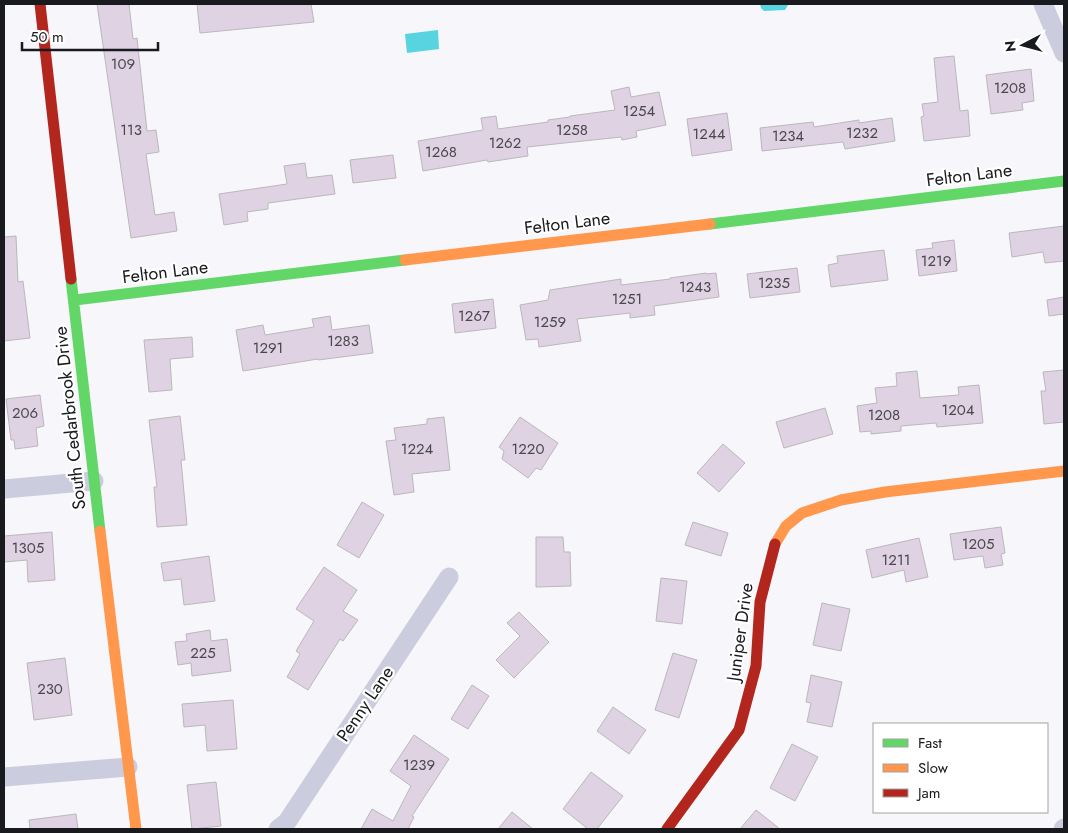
<svg xmlns="http://www.w3.org/2000/svg" width="1068" height="833" viewBox="0 0 1068 833" font-family="Jost,sans-serif">
  <style>
    .water { fill: #57d4df }
    .building { fill: #dfd2e2; stroke: #bab8bc }
    .lines { fill: none; stroke-linecap: round; stroke-linejoin: round }
    .street { stroke: #ccccdf; stroke-width: 19 }
    .fast { stroke: #63d668; stroke-width: 11 }
    .slow { stroke: #ff974d; stroke-width: 11 }
    .jam { stroke: #b3261e; stroke-width: 11 }
    .labels { text-anchor: middle; dominant-baseline: central; stroke-width: 4.5; stroke-linejoin: round; paint-order: stroke }
    .number-label { font-size: 15px; fill: #4a484e }
    .street-label { font-size: 18px; fill: #191a1d; stroke: #fff }
  </style>
  <rect width="100%" height="100%" fill="#f6f6fb"/>
  <path class="water" d="M760 4H790V5H788L785 10 764 11 761 8Z
    M438 30 439 49 407 53 405 34Z"/>
  <path class="building" d="M97 4H129L133 39 137 38 147 131 156 130 159 152 146 154 155 215 174 212 177 231 131 238Z
    M197 4H311L314 22 200 33Z
    M954 56 960 111 968 110 970 136 924 141 921 117 924 116 922 104 938 102 934 58Z
    M1031 69 1034 101 1022 103 1023 110 991 114 986 75Z
    M629 87 631 97 659 92 666 125 636 131 637 137 622 140 621 137 527 147 528 156 488 162 487 160 423 171 418 141 483 130 481 118 496 116 498 129 548 122V120L570 117V116L615 110 611 91Z
    M727 113 732 150 692 156 687 119Z
    M892 118 895 141 845 149 843 142 762 151 760 128 813 122 814 127 859 120V123Z
    M393 155 396 178 353 183 350 160Z
    M305 163 307 178 332 175 335 194 268 203V209L247 212 248 221 224 225 219 194 287 184 284 166Z
    M1064 226V261L1045 263 1043 252 1012 257 1009 233Z
    M16 236 18 282 23 281 30 338 4 341V237Z
    M954 240 957 271 919 276 916 250 933 248 932 243Z
    M884 250 888 280 831 287 828 265 838 263 837 256Z
    M797 268 800 292 750 298 747 274Z
    M706 273V274L716 273 719 297 654 306 655 315 630 318V313L577 319 581 341 539 347 538 339 526 340 520 305 548 300 550 290 621 279V285L670 279V278Z
    M1064 297V314L1049 316 1047 300Z
    M493 299 496 328 455 333 452 304Z
    M330 316 332 330 369 325 373 353 318 360V359L243 371 236 330 263 325 265 335 314 327 312 319Z
    M192 337 193 357 170 359 172 390 149 392 144 340Z
    M1064 370V422L1044 424 1041 391H1046L1043 372Z
    M917 371 920 398 959 395 958 387 979 385 983 423 937 427 936 423 901 426V431L871 434V431L860 432 857 406 877 403 875 388 897 386 896 373Z
    M40 395 44 426 36 428 38 446 15 449 14 440H11L6 399Z
    M825 408 833 434 784 448 776 422Z
    M180 416 185 460H181L187 525 157 527 154 487H157L149 420Z
    M444 417 450 470 412 474 414 492 394 495 386 441 396 440 394 428 427 424V419Z
    M520 417 558 443 541 470 536 468 528 478 502 459 504 451 499 447Z
    M723 444 745 463 719 492 697 473Z
    M362 502 384 515 359 558 337 545Z
    M693 522 728 533 721 556 685 545Z
    M1001 527 1005 553 1001 554 1003 565 985 568 983 556 954 560 950 534Z
    M52 532 55 580 28 582 27 560 4 562V536Z
    M536 537H563L564 552H570L571 586 536 587Z
    M919 538 928 577 906 582 904 570 872 578 866 550Z
    M209 556 215 601 184 605 181 579 164 581 161 563Z
    M324 567 357 590 343 611 358 620 343 641 340 639 308 690 287 677 300 654 296 651 314 621 296 609Z
    M661 578 687 581 682 624 656 621Z
    M822 603 850 609 841 651 813 645Z
    M519 612 549 642 514 678 496 660 520 636 507 623Z
    M210 630 211 641 227 639 231 671 192 676 191 663 178 665 175 642 187 641 186 634Z
    M673 653 697 660 679 718 655 710Z
    M65 658 72 715 34 720 27 663Z
    M811 675 842 682 832 727 807 722 811 703 806 702Z
    M472 685 489 696 468 729 451 719Z
    M233 700 237 749 207 751 205 725 184 727 182 704Z
    M613 707 646 730 629 754 597 731Z
    M414 735 449 759 412 816 414 817 408 829H361L372 809 393 821 411 786 390 771Z
    M792 744 818 757 795 801 770 788Z
    M591 772 623 796 597 829H588L563 809Z
    M216 782 221 826 192 829 187 785Z
    M756 810 780 829H740Z
    M512 812 533 829H498Z
    M76 814 78 829H30L29 820Z"/>
  <g class="lines">
    <path class="street" d="M1043 4 1064 53
      M4 489 94 481
      M4 777 128 767
      M278 829 287 822 449 577
      M1063 829 1064 828"/>
    <path class="fast" d="M710 224 1064 181
      M71 279 100 531
      M75 300 405 260"/>
    <path class="slow" d="M405 260 710 224
      M100 531 136 829
      M775 544 786 526 802 513 841 500 885 492 1064 471"/>
    <path class="jam" d="M40 4 71 279
      M667 829 739 730 756 666 760 602 775 544"/>
  </g>
  <g class="labels">
    <g class="number-label">
      <text x="123" y="64">109</text>
      <text x="1010" y="88">1208</text>
      <text x="639" y="111">1254</text>
      <text x="131" y="130">113</text>
      <text x="572" y="130">1258</text>
      <text x="862" y="133">1232</text>
      <text x="709" y="134">1244</text>
      <text x="788" y="136">1234</text>
      <text x="505" y="143">1262</text>
      <text x="441" y="152">1268</text>
      <text x="936" y="261">1219</text>
      <text x="774" y="283">1235</text>
      <text x="695" y="287">1243</text>
      <text x="627" y="299">1251</text>
      <text x="474" y="316">1267</text>
      <text x="550" y="322">1259</text>
      <text x="343" y="341">1283</text>
      <text x="268" y="348">1291</text>
      <text x="958" y="410">1204</text>
      <text x="25" y="413">206</text>
      <text x="884" y="415">1208</text>
      <text x="417" y="449">1224</text>
      <text x="528" y="449">1220</text>
      <text x="978" y="544">1205</text>
      <text x="28" y="548">1305</text>
      <text x="896" y="560">1211</text>
      <text x="203" y="653">225</text>
      <text x="50" y="689">230</text>
      <text x="419" y="765">1239</text>
    </g>
    <g class="street-label">
      <text transform="translate(969 175) rotate(-7)">Felton Lane</text>
      <text transform="translate(567 223) rotate(-7)">Felton Lane</text>
      <text transform="translate(165 272) rotate(-7)">Felton Lane</text>
      <text transform="translate(70 418) rotate(-96)">South Cedarbrook Drive</text>
      <text transform="translate(740 632) rotate(-82)">Juniper Drive</text>
      <text transform="translate(365 704) rotate(-56)">Penny Lane</text>
    </g>
  </g>
  <rect width="1068" height="833" fill="none" stroke="#191a1d" stroke-width="10"/>
  <rect x="873" y="723" width="175" height="90" fill="#ffffff" stroke="#a3a3a5"/>
  <rect x="883" y="739" width="25" height="8" fill="#63d668" stroke="#a3a3a5"/>
  <text x="918" y="748" font-size="15" fill="#191a1d">Fast</text>
  <rect x="883" y="764" width="25" height="8" fill="#ff974d" stroke="#a3a3a5"/>
  <text x="918" y="773" font-size="15" fill="#191a1d">Slow</text>
  <rect x="883" y="789" width="25" height="8" fill="#b3261e" stroke="#a3a3a5"/>
  <text x="918" y="798" font-size="15" fill="#191a1d">Jam</text>
  <g transform="translate(1023 45) rotate(264)" stroke="#ffffff" stroke-width="4" paint-order="stroke">
  <path d="M0-4L9 19L0 12L-9 19Z" fill="#191a1d"/>
  <text y="-8" font-size="14" font-weight="bold" text-anchor="middle" fill="#191a1d">N</text>
  </g>
  <path d="M22 42v8h136v-8" fill="none" stroke="#191a1d" stroke-width="2.5"/>
  <text x="30" y="42" font-size="15" fill="#191a1d" stroke="#ffffff" stroke-width="4" paint-order="stroke">50 m</text>
</svg>
